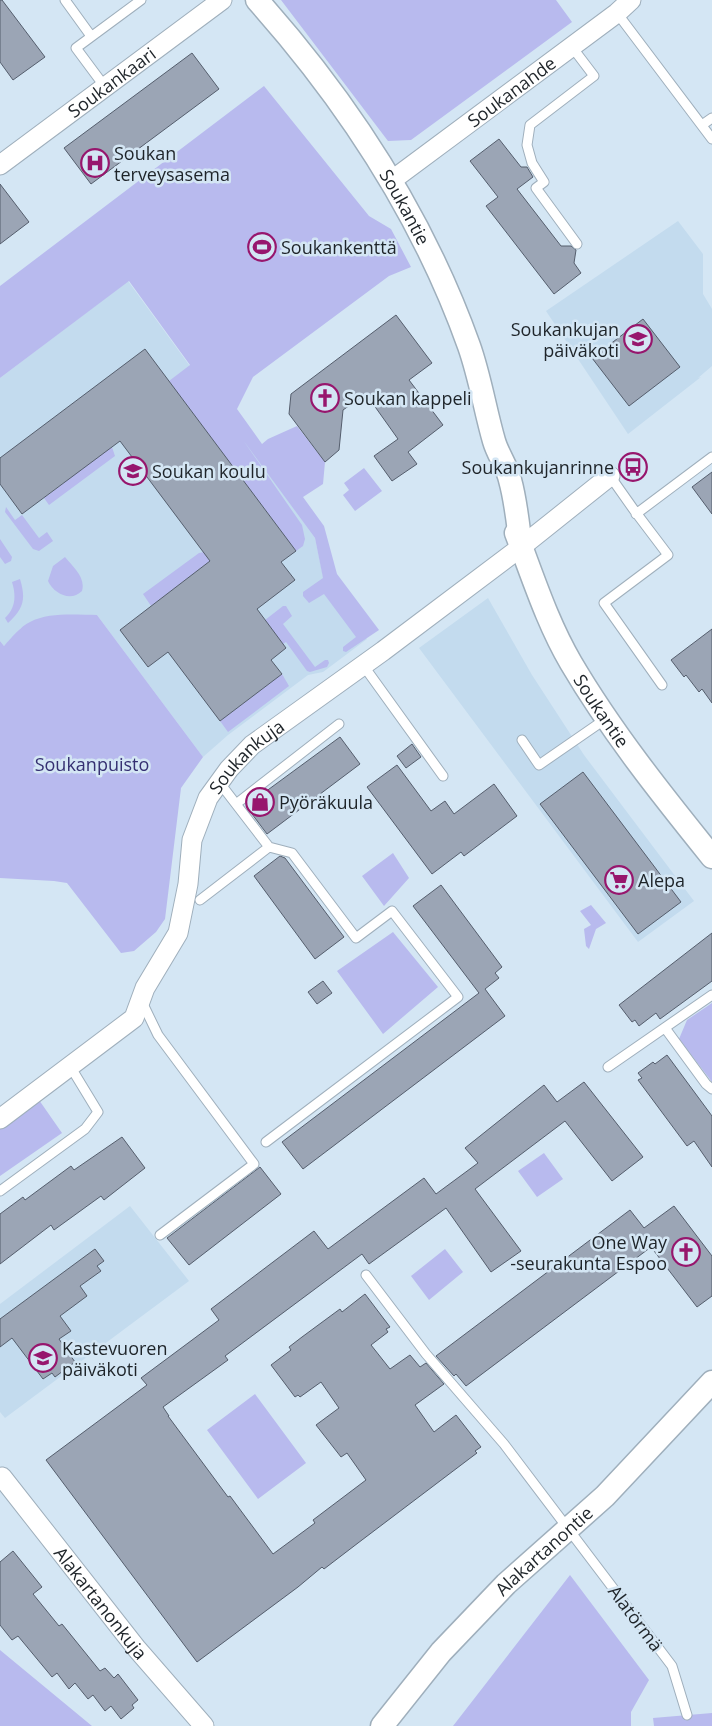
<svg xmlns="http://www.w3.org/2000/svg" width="712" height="1726" viewBox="0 0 712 1726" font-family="'Open Sans',sans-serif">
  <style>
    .built { fill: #c3dbee }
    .green { fill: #b8baee }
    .building { fill: #9ba5b5; stroke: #555e6d }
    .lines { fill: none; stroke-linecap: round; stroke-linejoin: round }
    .service-casing { stroke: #9fafbc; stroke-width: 11 }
    .minor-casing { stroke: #9fafbc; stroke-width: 21 }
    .tertiary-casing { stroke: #9fafbc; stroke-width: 25 }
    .service { stroke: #fff; stroke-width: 9 }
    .minor { stroke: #fff; stroke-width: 19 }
    .tertiary { stroke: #fff; stroke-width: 22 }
    .labels { text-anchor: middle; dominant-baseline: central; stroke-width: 5; stroke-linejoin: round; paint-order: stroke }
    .street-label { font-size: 18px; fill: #1e2429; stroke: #d4e6f4 }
    .poi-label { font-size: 18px; fill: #1e2429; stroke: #d4e6f4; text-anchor: start }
    .park-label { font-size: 18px; fill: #353072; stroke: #d4e6f4 }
  </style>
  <rect width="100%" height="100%" fill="#d4e6f4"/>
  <path class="built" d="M678 221 703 254V294L712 309V366L698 378 701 377 628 434 546 311Z
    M128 281 315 538 324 581 367 639 323 672 308 675 228 735 203 757 97 615 21 628 4 646 0 641V378Z
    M488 598 532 675 584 755 694 901 638 942 419 648Z
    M130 1206 189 1281 5 1418 0 1412V1304Z"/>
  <path class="green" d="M281 0H556L572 22 411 140 388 141Z
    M264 86 369 216 391 229 411 267 389 276 253 377 237 409 262 444 268 439 297 426 325 462 323 484 303 497 324 526 337 574 379 630 346 652 343 651V647L356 637 324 594 309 603 303 596V592L323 578 315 538 243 440 302 525 305 539 303 546 296 551 169 381 190 365 129 281 0 378V286Z
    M112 447 115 456 49 505 44 498 64 483 61 478Z
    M364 468 382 491 355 511 343 495 349 490 344 483Z
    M6 507 15 520 22 515 39 538 47 532 53 541 39 551 33 549 5 512Z
    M0 539 12 557 11 561 5 564 0 557Z
    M204 552 210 561 151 606 143 594 199 553Z
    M65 557C73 567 86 577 82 591 71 602 54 594 48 581L53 566Z
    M20 579C26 599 24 608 8 623L5 618C16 608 16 595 12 582Z
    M283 606H286L292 616 283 624 315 667 325 660H328L329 663 327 667 310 672 307 671 286 642 283 644 265 620Z
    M97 615 203 757 181 788 165 919 156 932 134 951 121 953 67 883 54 881 0 878V641L4 646C12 637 20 627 30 622 49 612 76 615 97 615Z
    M282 674 289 686 228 732 220 721Z
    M393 853 409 878 384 906 362 876Z
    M591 905 606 923 596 929 589 949 586 946 584 929 591 925 580 911Z
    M393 932 438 987 383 1034 337 971Z
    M712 1003V1082L679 1039 687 1020Z
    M39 1100 62 1133 0 1176V1129Z
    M544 1153 563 1179 537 1197 518 1171Z
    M445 1249 463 1272 429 1300 411 1276Z
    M255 1394 306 1463 258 1499 207 1430Z
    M570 1575 649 1680 631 1712V1726H453Z
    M0 1650 92 1726H0Z
    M712 1713V1726H654L653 1718Z"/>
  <path class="building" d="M0 0H2L45 57 13 80 0 62Z
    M192 53 219 89 91 184 64 148Z
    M499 139 521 167H527L533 177 517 189 561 246H571L576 250 574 263 581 273 554 294 486 206 498 197 470 161Z
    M0 184 29 222 0 244Z
    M396 315 432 363 409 380 443 425 408 452 417 464 392 481 374 456 398 439 366 394 343 410 339 450 325 462 289 414 291 394Z
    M643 319 680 367 629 406 592 358Z
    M145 349 296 551 281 562 295 580 257 609 286 648 271 660 282 674 220 721 168 652 148 667 120 630 210 561 120 441 22 514 0 484V458Z
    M712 472V514L692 487Z
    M712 629V703L702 689 699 692 686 675 684 677 671 660Z
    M340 737 360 764 267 834 246 806Z
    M412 744 421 757 406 768 397 756Z
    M397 765 431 811 445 801 454 814 494 784 517 816 464 856 461 852 432 874 367 787Z
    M583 772 681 902 638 934 540 804Z
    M280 856 285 858 344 937 315 959 254 876Z
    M441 885 502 967 495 973 499 978 485 989 505 1016 303 1169 282 1142 479 993 413 906Z
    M712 933V981L660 1019 656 1013 639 1026 635 1020 632 1022 619 1005Z
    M323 981 332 993 317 1004 308 992Z
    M667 1055 712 1116V1167L694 1141 687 1146 638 1080 642 1078 638 1073 653 1062 655 1064Z
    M584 1082 643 1157 612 1181 565 1121 475 1189 521 1251 491 1272 446 1208 369 1264 362 1254 225 1356 228 1360 163 1407 169 1416H168L228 1497 230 1496 273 1554 315 1523 313 1520 366 1480 347 1453 341 1457 316 1425 339 1408 321 1382 300 1397 298 1395 295 1397 271 1365 291 1350 289 1347 302 1337 340 1309 342 1312 365 1294 390 1327 386 1329 388 1332 371 1345 390 1369 410 1355 420 1367 426 1363 444 1384 415 1405 434 1432 456 1415 481 1447 475 1451 477 1453 469 1459 358 1543 324 1569 322 1567 298 1587 197 1662 46 1460 147 1385 141 1378 219 1320 211 1309 314 1231 328 1249 424 1178 436 1194 478 1163 465 1148 544 1085 557 1102Z
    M122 1137 145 1168 104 1200 101 1196 54 1230 51 1225 0 1264V1214L23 1197 25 1200 71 1166 74 1170Z
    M260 1167 281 1194 189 1265 167 1238Z
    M674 1206 712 1256V1296L697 1307 651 1247 466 1386 456 1374 454 1376 436 1356 630 1210 644 1228Z
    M95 1249 104 1261 97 1266 101 1271 80 1286 87 1296 60 1316 71 1331 59 1339 75 1362 55 1377 52 1373 43 1379 12 1338 0 1347V1319Z
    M13 1551 42 1587 33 1594 59 1626 62 1624 100 1671 105 1668 114 1678 118 1674 138 1700 132 1705 134 1708 121 1719 111 1706 105 1711 93 1695 88 1699 75 1683 69 1689 57 1673 52 1677 18 1636 12 1640 0 1625V1562Z"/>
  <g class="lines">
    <defs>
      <path id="service" d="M65 0 91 36
        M617 13 712 139
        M572 47 594 76 530 125 527 145 532 163 544 182 536 188 577 244
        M105 87 76 48 141 0
        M702 125 712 118
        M610 476 634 510 668 555 604 603 662 685
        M636 514 712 457
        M363 665 443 776
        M522 740 539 765 607 718
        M219 782 269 847 292 853 356 938 392 911 458 997 266 1142
        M236 804 339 724
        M200 900 269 847
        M142 1002 158 1035 254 1164 160 1235
        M665 1028 706 1084 712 1089
        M608 1067 712 995
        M0 1191 85 1129 98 1112 70 1066
        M366 1275 426 1354 504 1444 672 1666 687 1715"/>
      <g id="minor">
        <path id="s1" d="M0 165 222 0"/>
        <path id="s2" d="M391 181 617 13 631 0"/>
        <path id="s3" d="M0 1119 134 1018 145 988 178 933 188 884 192 840 208 798 229 769 252 745 383 651 521 547 610 476"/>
        <path id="s4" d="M2 1477 137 1649 204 1726"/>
      </g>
      <g id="tertiary">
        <path id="s5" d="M257 0C348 102 423 217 469 346 480 377 485 410 494 441 498 455 507 466 510 480 516 501 518 525 521 547"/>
        <path id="s6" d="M516 533C533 577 547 622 571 663 611 731 662 795 712 857"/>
        <path id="s7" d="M382 1726 441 1652 506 1584 605 1496 712 1382"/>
      </g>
    </defs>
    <use href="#service" class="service-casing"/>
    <use href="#minor" class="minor-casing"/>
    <use href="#tertiary" class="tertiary-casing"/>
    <use href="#service" class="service"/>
    <use href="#minor" class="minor"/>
    <use href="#tertiary" class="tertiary"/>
  </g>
  <defs>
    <symbol id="hospital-ring" viewBox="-11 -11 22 22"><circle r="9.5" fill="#d4e6f4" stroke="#97166d" stroke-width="1.5"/><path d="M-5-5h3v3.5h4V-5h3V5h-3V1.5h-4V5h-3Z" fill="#97166d"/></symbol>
    <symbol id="stadium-ring" viewBox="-11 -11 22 22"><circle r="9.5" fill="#d4e6f4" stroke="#97166d" stroke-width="1.5"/><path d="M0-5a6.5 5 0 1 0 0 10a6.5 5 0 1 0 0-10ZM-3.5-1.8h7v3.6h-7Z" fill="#97166d"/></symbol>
    <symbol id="school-ring" viewBox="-11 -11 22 22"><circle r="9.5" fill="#d4e6f4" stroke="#97166d" stroke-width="1.5"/><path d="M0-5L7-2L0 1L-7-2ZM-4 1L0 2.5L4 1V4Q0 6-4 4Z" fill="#97166d"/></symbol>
    <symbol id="church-ring" viewBox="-11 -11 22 22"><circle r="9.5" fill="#d4e6f4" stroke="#97166d" stroke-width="1.5"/><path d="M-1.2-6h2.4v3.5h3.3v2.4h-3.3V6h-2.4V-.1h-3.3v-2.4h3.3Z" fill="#97166d"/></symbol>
    <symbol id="bus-ring" viewBox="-11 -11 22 22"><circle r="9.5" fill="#d4e6f4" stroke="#97166d" stroke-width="1.5"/><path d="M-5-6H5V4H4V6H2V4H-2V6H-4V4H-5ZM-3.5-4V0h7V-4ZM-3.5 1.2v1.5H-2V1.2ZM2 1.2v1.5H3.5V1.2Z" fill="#97166d"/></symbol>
    <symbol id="shop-ring" viewBox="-11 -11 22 22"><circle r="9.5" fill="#d4e6f4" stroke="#97166d" stroke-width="1.5"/><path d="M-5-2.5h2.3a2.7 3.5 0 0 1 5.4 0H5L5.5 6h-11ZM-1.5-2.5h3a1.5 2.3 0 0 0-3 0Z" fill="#97166d"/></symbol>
    <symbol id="supermarket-ring" viewBox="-11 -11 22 22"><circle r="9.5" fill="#d4e6f4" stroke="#97166d" stroke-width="1.5"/><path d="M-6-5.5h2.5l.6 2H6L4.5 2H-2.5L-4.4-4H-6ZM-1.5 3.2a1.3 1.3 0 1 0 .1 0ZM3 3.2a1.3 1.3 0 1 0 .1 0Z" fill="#97166d"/></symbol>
  </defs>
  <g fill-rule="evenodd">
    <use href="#hospital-ring" x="79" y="147" width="32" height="32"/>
    <use href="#stadium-ring" x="246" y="231" width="32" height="32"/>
    <use href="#school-ring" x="622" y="323" width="32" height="32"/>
    <use href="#church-ring" x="309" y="382" width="32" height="32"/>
    <use href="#bus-ring" x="617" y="451" width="32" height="32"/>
    <use href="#school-ring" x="117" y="455" width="32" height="32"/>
    <use href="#shop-ring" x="244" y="786" width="32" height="32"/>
    <use href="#supermarket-ring" x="603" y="864" width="32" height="32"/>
    <use href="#church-ring" x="670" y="1236" width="32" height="32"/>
    <use href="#school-ring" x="27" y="1342" width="32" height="32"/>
  </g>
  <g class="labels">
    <g class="street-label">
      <text stroke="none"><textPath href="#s1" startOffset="139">Soukankaari</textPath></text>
      <text stroke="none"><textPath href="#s2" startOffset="150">Soukanahde</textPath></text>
      <text stroke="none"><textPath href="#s5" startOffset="255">Soukantie</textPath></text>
      <text stroke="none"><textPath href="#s6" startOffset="198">Soukantie</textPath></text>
      <text stroke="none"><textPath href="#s3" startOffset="460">Soukankuja</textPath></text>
      <text stroke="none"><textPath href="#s7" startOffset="239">Alakartanontie</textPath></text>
      <text stroke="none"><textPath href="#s4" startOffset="160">Alakartanonkuja</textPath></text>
      <text transform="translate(636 1618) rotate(53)">Alatörmä</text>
    </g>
    <g class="poi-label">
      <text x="114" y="153">Soukan<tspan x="114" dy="21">terveysasema</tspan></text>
      <text x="281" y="247">Soukankenttä</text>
      <text x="619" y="329" text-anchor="end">Soukankujan<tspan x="619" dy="21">päiväkoti</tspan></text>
      <text x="344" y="398">Soukan kappeli</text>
      <text x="614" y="467" text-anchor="end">Soukankujanrinne</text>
      <text x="152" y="471">Soukan koulu</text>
      <text x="279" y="802">Pyöräkuula</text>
      <text x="638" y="880">Alepa</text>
      <text x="667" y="1242" text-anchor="end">One Way<tspan x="667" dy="21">-seurakunta Espoo</tspan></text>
      <text x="62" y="1348">Kastevuoren<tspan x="62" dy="21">päiväkoti</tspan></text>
    </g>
    <g class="park-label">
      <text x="92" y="764">Soukanpuisto</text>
    </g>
  </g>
</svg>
